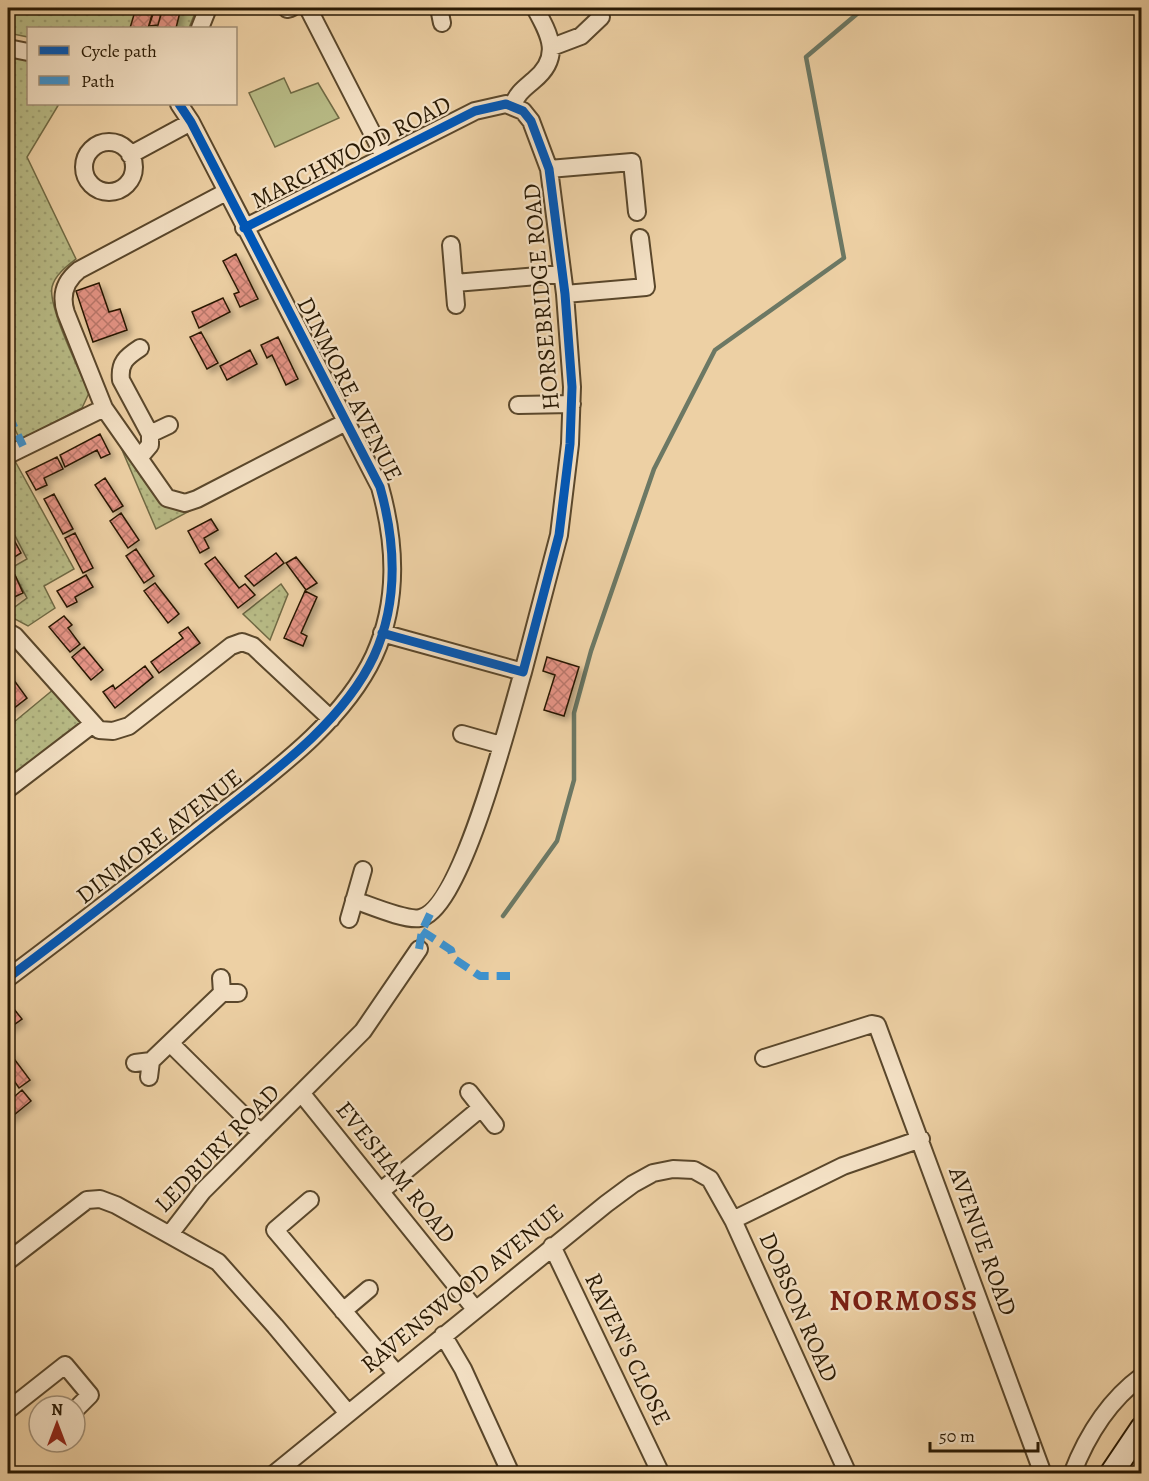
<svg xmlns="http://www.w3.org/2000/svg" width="1149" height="1481" viewBox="0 0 1149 1481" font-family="Alegreya,serif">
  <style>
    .grass { fill: url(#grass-dots); stroke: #706a44; stroke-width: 1.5 }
    .park { fill: #b8bb86; stroke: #706a44; stroke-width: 1.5 }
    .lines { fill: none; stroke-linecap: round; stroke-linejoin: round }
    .stream { stroke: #6c7864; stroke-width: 4.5 }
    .building { fill: url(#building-cross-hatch); stroke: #291903; stroke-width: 1.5; filter: url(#shadow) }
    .minor-casing { stroke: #5a472b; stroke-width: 20 }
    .secondary-casing { stroke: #291903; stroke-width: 26 }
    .minor { stroke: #f3e0c4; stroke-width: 16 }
    .secondary { stroke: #f3e0c4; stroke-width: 22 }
    .quiet { stroke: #3c93d1; stroke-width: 8; stroke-dasharray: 15 8; stroke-linecap: butt }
    .cycleway-casing { stroke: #f3e0c4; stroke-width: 13 }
    .cycleway { stroke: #0057b8; stroke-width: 9 }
    .labels { text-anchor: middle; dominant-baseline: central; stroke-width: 4.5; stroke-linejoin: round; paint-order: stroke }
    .street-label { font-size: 24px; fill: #291903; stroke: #f3e0c4 }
    .district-label { font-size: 30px; font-weight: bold; letter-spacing: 1.5px; fill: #7a1f14; stroke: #f3e0c4 }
  </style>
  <defs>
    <pattern id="grass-dots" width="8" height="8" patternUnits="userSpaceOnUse" patternTransform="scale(1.5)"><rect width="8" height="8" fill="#b8bb86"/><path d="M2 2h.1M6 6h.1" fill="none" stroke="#9ea072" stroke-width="1.8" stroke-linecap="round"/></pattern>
    <pattern id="building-cross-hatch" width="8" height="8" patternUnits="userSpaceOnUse" patternTransform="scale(1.5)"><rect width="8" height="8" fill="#e39384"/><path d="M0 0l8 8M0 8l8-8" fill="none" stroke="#b8776a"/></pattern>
    <filter id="shadow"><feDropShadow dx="4" dy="4" stdDeviation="3" flood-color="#0004"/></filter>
  </defs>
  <rect width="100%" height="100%" fill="#edd0a4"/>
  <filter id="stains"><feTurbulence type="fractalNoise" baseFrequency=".00333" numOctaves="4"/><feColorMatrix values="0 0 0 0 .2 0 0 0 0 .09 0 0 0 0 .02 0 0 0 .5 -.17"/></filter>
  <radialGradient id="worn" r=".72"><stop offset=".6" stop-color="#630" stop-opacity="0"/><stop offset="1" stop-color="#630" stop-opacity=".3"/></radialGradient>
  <path class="grass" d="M8 8H79L82 12 88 8H197L189 28H28V37L8 33Z
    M8 54 28 57V104H59L27 157 76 259C67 266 55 275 52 287 48 308 80 371 89 393L82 408 20 440 8 414Z
    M104 408 174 506 195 508 156 529Z
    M15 461 74 569 44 586 55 608 28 626 11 617 8 612 27 598 11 568 27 559 8 522V465Z
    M281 584 288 594 270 640 243 614Z
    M54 689 86 726 8 785V727Z"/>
  <path class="park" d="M284 78 291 93 318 83 339 118 275 147 249 93Z"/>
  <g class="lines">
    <path class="stream" d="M503 916 557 841 574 780V713L591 651 654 469 715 350 844 258 806 57 864 8"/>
  </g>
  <path class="building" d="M136 8H154L148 28H130Z
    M163 8H181L176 28H157Z
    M162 10 158 25 149 26 154 11Z
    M236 254 258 299 240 307 234 294 239 292 223 261Z
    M99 283 109 312 120 309 127 330 93 342 76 291Z
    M223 298 230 312 199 328 192 312Z
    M201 332 218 363 207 369 190 337Z
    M278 337 298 379 286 385 272 355 267 358 261 345Z
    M250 350 257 364 227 380 220 366Z
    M100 434 110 454 101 458 97 450 65 467 60 455Z
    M57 457 63 469 44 478 47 485 36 490 26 472Z
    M105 478 123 506 113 512 95 485Z
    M54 494 73 529 63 534 44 499Z
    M121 513 139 540 128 548 110 521Z
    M211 519 218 530 204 538 209 548 200 553 188 531Z
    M8 529 21 553 8 561Z
    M75 533 93 568 83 573 65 538Z
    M136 549 154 576 144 583 126 556Z
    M276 553 284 563 254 586 245 576Z
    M215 557 239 588 245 584 255 595 238 608 205 564Z
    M296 557 317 583 306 590 286 563Z
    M15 575 23 593 8 600V579Z
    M86 575 93 587 75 597 77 602 67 607 57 591Z
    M155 583 179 614 168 623 144 591Z
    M305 591 317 597 301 633 307 636 303 646 284 638Z
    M64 616 72 625 68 628 80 644 70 652 49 627Z
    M188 627 200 643 159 673 151 662 183 638 179 633Z
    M84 647 103 670 91 680 72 657Z
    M547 657 579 667 564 716 544 710 555 675 543 671Z
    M145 666 153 677 115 708 103 692 113 685 115 689Z
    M8 672 27 698 9 712 8 696 11 694 8 690Z
    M14 1009 22 1019 8 1029V1013Z
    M9 1052 30 1080 19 1088 8 1072Z
    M22 1090 31 1101 8 1120V1102Z"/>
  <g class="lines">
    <defs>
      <path id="minor" d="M308 8 384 156
        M439 8 442 23
        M287 9 291 8
        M200 28 208 8
        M552 47 581 36 601 17
        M8 48 28 52
        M513 105C517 93 525 88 534 80 562 57 550 35 535 8
        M84 167a25 25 0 1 1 50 0a25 25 0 1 1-50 0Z
        M130 155 191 122
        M549 169 632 162 637 212
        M226 192 79 270C65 281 60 295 66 313L104 408 167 498 185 503 197 499 348 421
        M244 228 475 111 506 104 523 111 531 121 549 169 565 294 572 387 570 444 559 535 523 672 382 633
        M451 245 456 305
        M455 283 562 274
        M565 294 646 287 640 238
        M518 405 572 404
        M150 434 169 425
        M8 455 104 408
        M139 458 150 445V434L121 380C119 363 126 357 140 348
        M8 632 15 636 99 730 113 731 129 726 231 646 242 642 253 646 331 719
        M462 734 501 745
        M8 789 93 724
        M354 900C369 905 406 921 420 918 462 910 510 715 523 672
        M349 919 363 870
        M8 978C73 929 138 879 202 828 262 780 341 727 374 656 399 601 396 544 380 487L191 122 179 104
        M222 993H238
        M171 1044 261 1133
        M764 1058 872 1024 877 1025 1043 1474
        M135 1063 151 1061
        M149 1077 151 1061 222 993 221 978
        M469 1092 495 1125
        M302 1094 475 1309
        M381 1191 481 1108
        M310 1200 275 1230 396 1373
        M733 1220 843 1166 921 1139
        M170 1234 203 1191 363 1031 419 949
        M552 1246 661 1474
        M8 1261 87 1200 100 1199 116 1205 218 1262 275 1326 347 1412
        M343 1311 369 1289
        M443 1335 463 1369 511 1474
        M8 1410 65 1365 90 1395 75 1410
        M274 1474 606 1204 633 1184 653 1173 673 1169 694 1170 710 1179 733 1220 848 1474
        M1072 1474C1087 1435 1108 1401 1142 1376"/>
      <path id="secondary" d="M1111 1474 1142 1428"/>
    </defs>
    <use href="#minor" class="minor-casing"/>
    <use href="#secondary" class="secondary-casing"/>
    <use href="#minor" class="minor"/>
    <use href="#secondary" class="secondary"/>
    <path class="quiet" d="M286 8 287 9
      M82 12 88 8
      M8 414 23 446
      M422 931 451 950 453 958 480 976H510
      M419 949 422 931 430 914"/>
    <defs>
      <path id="cycleway" d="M244 228 475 111 506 104 523 111 531 121 549 169 565 294 572 387 570 444 559 535 523 672 382 633
        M8 978C73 929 138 879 202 828 262 780 341 727 374 656 399 601 396 544 380 487L191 122 179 104"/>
    </defs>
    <use href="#cycleway" class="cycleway-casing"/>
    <use href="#cycleway" class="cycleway"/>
  </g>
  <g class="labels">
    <g class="street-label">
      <text transform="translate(351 152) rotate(-27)">MARCHWOOD ROAD</text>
      <text transform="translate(541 297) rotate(-95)">HORSEBRIDGE ROAD</text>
      <text transform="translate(350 389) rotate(63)">DINMORE AVENUE</text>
      <text transform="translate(159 836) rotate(-38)">DINMORE AVENUE</text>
      <text transform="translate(217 1148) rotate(-46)">LEDBURY ROAD</text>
      <text transform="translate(396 1172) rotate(51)">EVESHAM ROAD</text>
      <text transform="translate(983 1241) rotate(70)">AVENUE ROAD</text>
      <text transform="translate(462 1288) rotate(-39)">RAVENSWOOD AVENUE</text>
      <text transform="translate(799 1307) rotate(66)">DOBSON ROAD</text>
      <text transform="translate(628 1349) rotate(64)">RAVEN'S CLOSE</text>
    </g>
    <g class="district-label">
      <text x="904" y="1300">NORMOSS</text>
    </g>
  </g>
  <rect width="1149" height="1481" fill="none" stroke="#edd0a4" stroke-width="30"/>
  <rect x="9" y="9" width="1131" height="1463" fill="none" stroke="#291903" stroke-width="3"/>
  <rect x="15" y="15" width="1119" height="1451" fill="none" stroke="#291903" stroke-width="1.5"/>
  <rect x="27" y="27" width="210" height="78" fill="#f3e0c4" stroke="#a29077" stroke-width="1.5"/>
  <rect x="39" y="46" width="30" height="9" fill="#0057b8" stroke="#a29077" stroke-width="1.5"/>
  <text x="81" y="57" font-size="18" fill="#291903">Cycle path</text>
  <rect x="39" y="76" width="30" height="9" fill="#3c93d1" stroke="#a29077" stroke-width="1.5"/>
  <text x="81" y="87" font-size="18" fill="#291903">Path</text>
  <g transform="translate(57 1424)"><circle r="28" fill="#f3e0c4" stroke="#a29077" stroke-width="1.5"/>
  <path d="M0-4.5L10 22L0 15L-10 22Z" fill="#8f2418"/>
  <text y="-9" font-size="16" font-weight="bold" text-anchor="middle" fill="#291903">N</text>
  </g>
  <path d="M930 1442v9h108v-9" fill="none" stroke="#291903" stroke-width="3"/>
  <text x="939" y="1442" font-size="18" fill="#291903" stroke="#f3e0c4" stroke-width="4.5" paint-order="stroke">50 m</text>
  <rect width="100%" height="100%" filter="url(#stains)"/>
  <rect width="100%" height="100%" fill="url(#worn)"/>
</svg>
